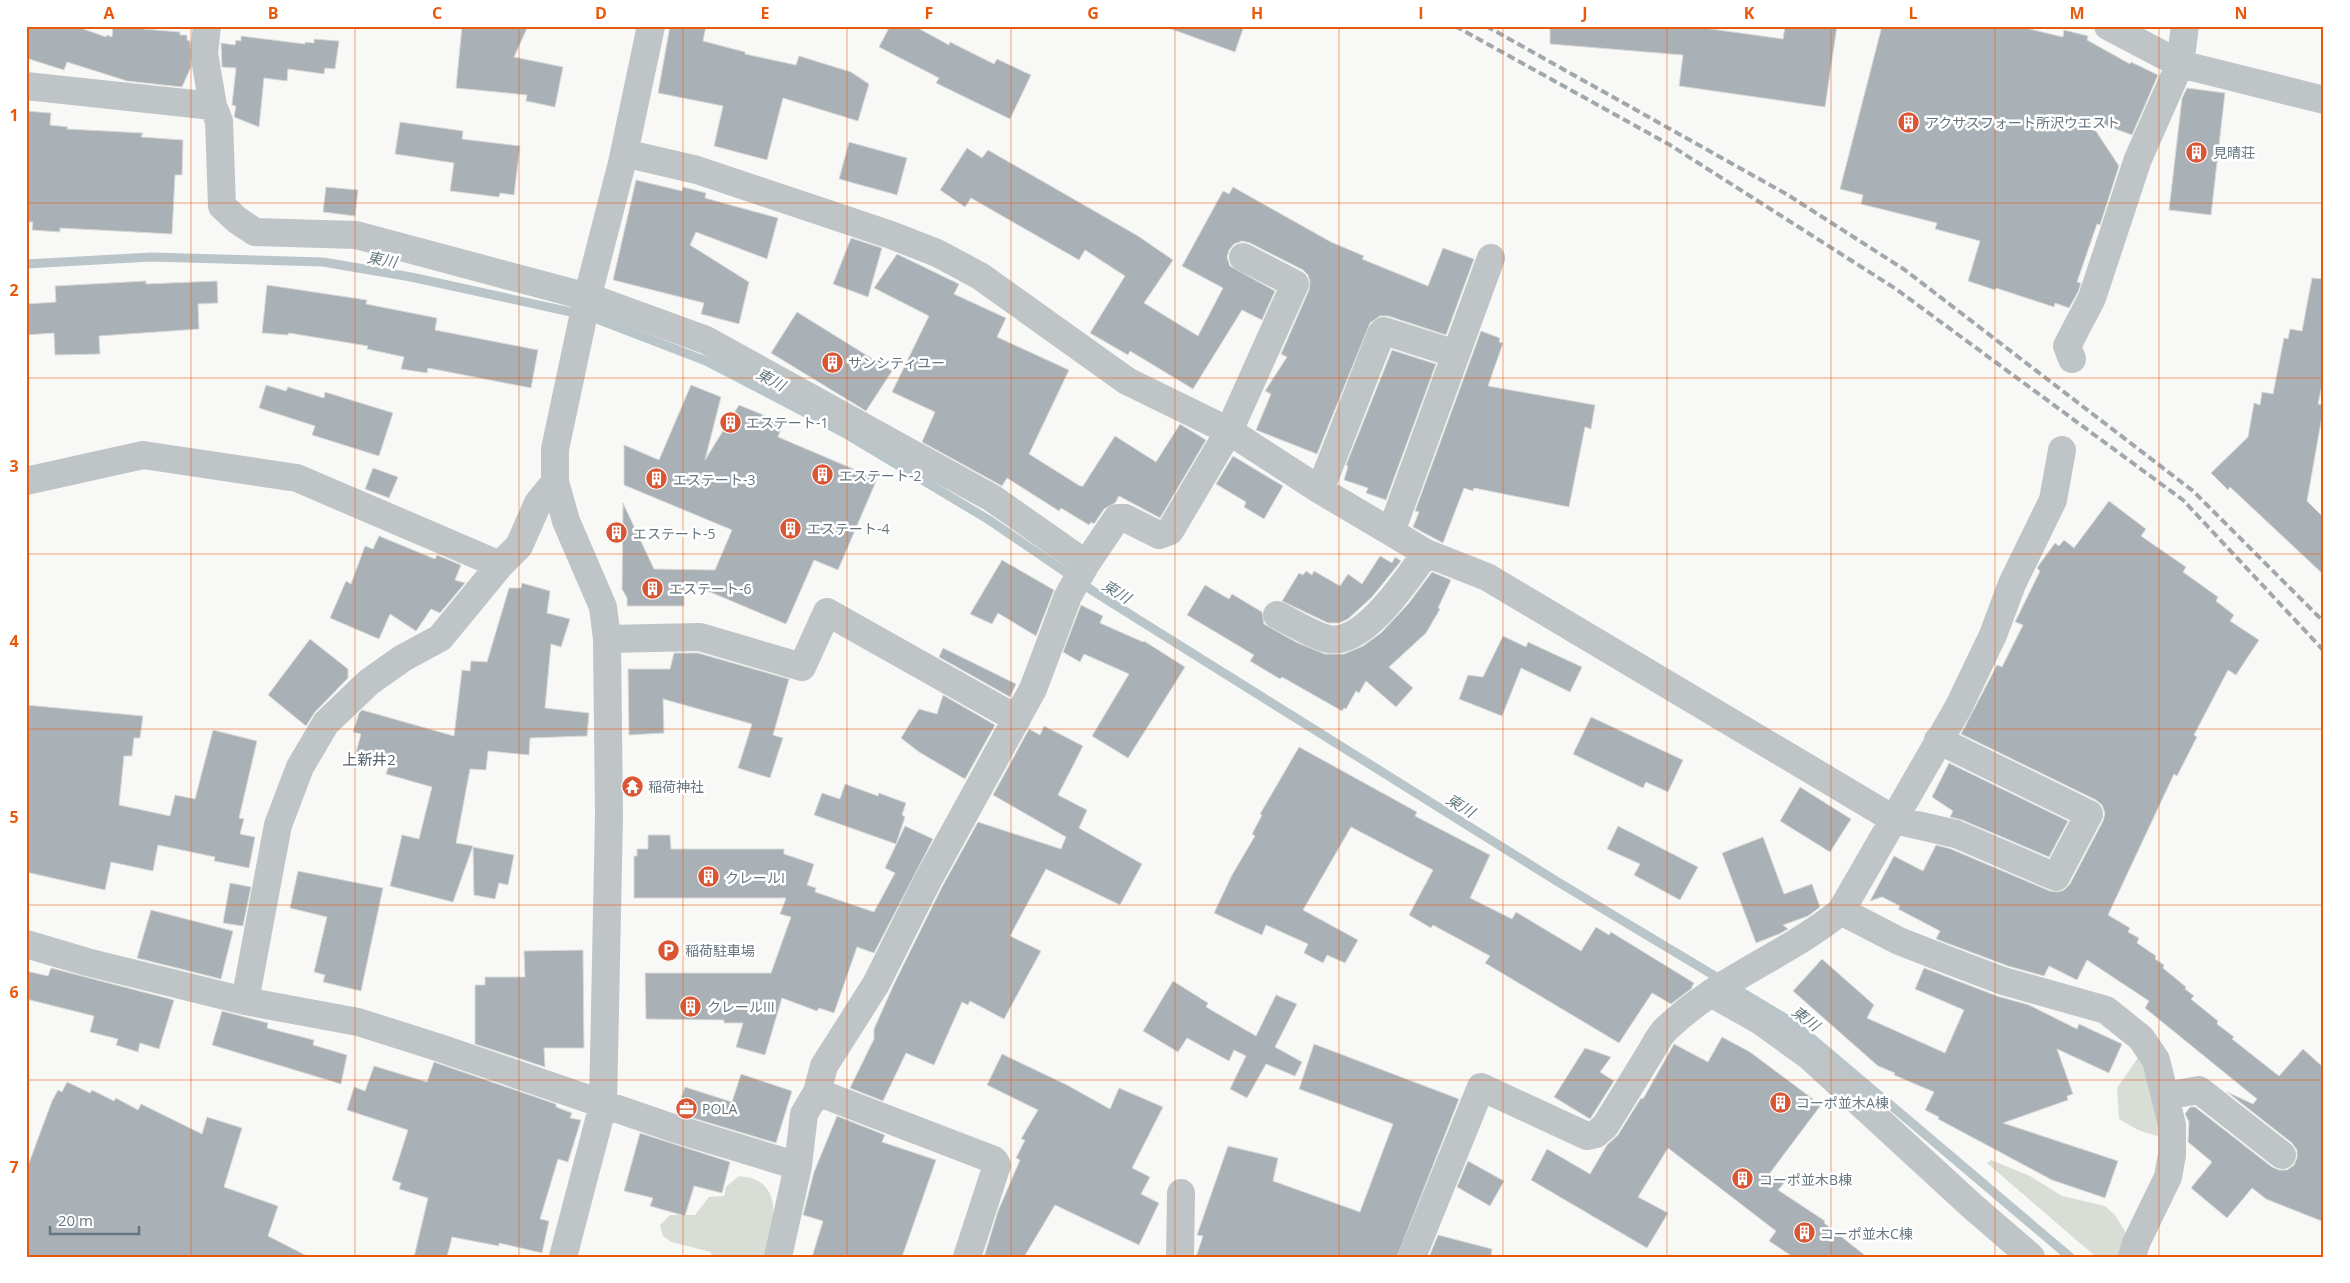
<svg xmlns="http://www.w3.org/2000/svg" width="2350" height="1283" viewBox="0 0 2350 1283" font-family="'Open Sans','Noto Sans JP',sans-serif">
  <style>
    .green { fill: #d8ddd5 }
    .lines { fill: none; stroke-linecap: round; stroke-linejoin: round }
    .stream { stroke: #b9c5c9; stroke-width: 9 }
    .building { fill: #a9b1b6; stroke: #dadad8 }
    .minor { stroke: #bfc4c7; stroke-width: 28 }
    .rail { stroke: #a1a8ad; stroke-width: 4; stroke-dasharray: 8 4; stroke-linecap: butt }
    .grid { fill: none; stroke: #e8590c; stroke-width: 1; stroke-opacity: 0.55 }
    .labels { text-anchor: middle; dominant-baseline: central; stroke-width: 5; stroke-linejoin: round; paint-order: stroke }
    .poi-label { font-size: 14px; fill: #65757f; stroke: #fff; text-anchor: start }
    .water-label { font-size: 15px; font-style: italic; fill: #657a80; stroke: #fff }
    .neighbourhood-label { font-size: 15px; fill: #56626b; stroke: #fff }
    .neatline { fill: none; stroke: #e8590c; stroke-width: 2 }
    .grid-label { font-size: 16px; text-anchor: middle; font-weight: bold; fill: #e8590c }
  </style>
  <rect width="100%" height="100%" fill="#f8f8f6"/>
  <path class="green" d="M2142 1052 2163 1138 2138 1130 2119 1119 2117 1088Z
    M1991 1160 2030 1176 2062 1196 2105 1206 2115 1215 2125 1231 2123 1253 2120 1257H2096L1987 1163Z
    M739 1176C745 1177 753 1178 758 1181 784 1196 771 1235 764 1257H712L711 1252 671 1242 663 1236 660 1225 670 1215H695L709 1197 724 1196 726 1187Z"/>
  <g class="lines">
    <path class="stream" d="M26 264 151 257 323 262 411 277 589 316 706 361 844 433 989 520 1096 593 1558 882 1795 1024 2070 1257"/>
  </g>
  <path class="building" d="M26 26H75L106 37 107 35 112 37 113 26H144L143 29 180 32V35H187V40L190 41 191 67 182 87 127 81 67 62 64 70 26 58Z
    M462 26H528L514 57 563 67 555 107 526 101 527 95 456 88Z
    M670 26H706L703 41 745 52V54L796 65 799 56 851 72 869 84 858 121 783 98 767 160 714 146 723 106 658 93Z
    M890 26H914L949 45 950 42 994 64 997 59 1031 75 1010 119 936 83 939 78 879 47Z
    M1171 26H1244L1235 52 1171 29Z
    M1550 26H1690L1783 39 1785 26H1837L1825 107 1679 86 1683 55 1550 44Z
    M1882 26H2017L2063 37 2064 30 2088 36 2087 40 2130 64 2131 62 2158 75 2132 135 2088 119 2119 166 2100 225 2097 224 2077 282 2081 283 2078 292 2069 308 2055 303 2054 307 1996 288 1995 290 1968 281 1980 241 1935 229 1937 223 1861 204 1863 195 1840 189Z
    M241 36 305 44V42L314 43V39L339 41 335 69 325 68 324 74 288 69 287 81 264 78 259 127 234 117 236 106 232 105 236 68 222 67 221 43 235 45 236 40 241 41Z
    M2187 88 2225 93 2211 215 2169 210 2182 98Z
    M26 111 51 113 50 125 68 127 67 129 143 133 141 137 183 140 182 175H175L172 234 60 228V232L32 230 33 222H26Z
    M400 122 463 131 462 139 520 146 514 195 500 193 499 197 450 191 454 163 395 154Z
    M849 142 907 158 897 195 839 179Z
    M967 148 982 158 988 150 1138 236 1173 260 1144 303 1198 336 1223 288 1182 266 1223 191 1229 194 1233 187 1331 242 1364 256 1362 259 1428 286 1443 248 1474 259 1446 335 1388 316H1380L1370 323 1317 454 1256 430 1271 394 1265 391 1287 357 1281 354 1309 290 1310 282 1308 275 1303 270 1250 243 1242 241 1234 244 1229 250 1227 257 1230 266 1275 291 1262 320 1242 310 1193 389 1130 351 1128 355 1090 333 1125 276 1085 250 1079 260 971 198 965 207 940 190Z
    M636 180 682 191 683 187 706 193 705 198 778 218 767 259 696 232 690 245 749 282 739 324 701 314 704 303 613 280Z
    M326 187 358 190 355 216 323 212Z
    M851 238 882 248 868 297 833 284Z
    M897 254 959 284 954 294 1006 318 997 337 1069 370 1029 454 1080 486H1083L1115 436 1156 462 1180 424 1206 440 1160 518 1119 496 1115 503 1104 509 1094 524 1091 522 1089 525 1061 508 1059 511 1007 478 1002 486 922 442 935 412 892 392 929 316 874 288Z
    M2312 278 2324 279V376L2318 404 2324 405 2307 501 2324 518V575L2230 487 2228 490 2211 473 2248 437 2254 403 2260 405 2262 392 2273 394 2284 338 2288 339 2290 329 2302 331Z
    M146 281V284L217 281 218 303 198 304 199 329 99 336 100 354 55 355 54 333 26 335V304L56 302 55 286Z
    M267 285 367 300 366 304 437 318 435 330 538 350 531 388 428 368 427 373 401 369 404 357 367 349 368 346 289 333 288 335 262 333Z
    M797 312 892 371 866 411 771 353Z
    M1481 331 1500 338 1499 342 1503 343 1488 386 1595 405 1591 429 1585 427 1569 507 1474 488 1473 491 1464 488 1443 543 1413 527 1419 512 1415 511Z
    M1392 350 1436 364 1386 500 1366 493 1368 488 1344 480 1348 466 1346 465Z
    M266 385 286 391 288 387 324 398 325 392 393 413 379 456 312 435 315 426 259 408Z
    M691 385 721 397 705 460 739 405 783 423 778 437 877 479 838 570 814 560 786 624 684 581V606H627V598L622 589 623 503 654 569 715 570 732 530 624 485V445L659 460Z
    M1233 456 1283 486 1264 519 1244 507 1246 502 1216 484Z
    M373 468 398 477 389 498 365 489Z
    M2109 501 2146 529 2141 536 2186 567 2183 572 2218 597 2216 601 2234 615 2230 621 2259 640 2236 675 2228 670 2194 735 2197 737 2177 776 2174 774 2108 915 2130 928 2128 932 2139 938 2137 943 2156 956 2155 959 2164 965 2163 968 2186 987 2185 989 2194 996 2191 999 2218 1021 2217 1024 2234 1037 2232 1039 2279 1076 2303 1049 2324 1068V1222L2266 1199 2252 1188 2227 1218 2191 1188 2212 1162 2188 1142 2189 1122 2185 1114 2190 1107H2195L2272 1167 2279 1170H2287L2294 1165 2297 1158V1150L2292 1143 2227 1092 2253 1104 2257 1099 2145 1008 2149 1001 2087 960 2077 980 2049 966 2044 976 2008 966 1936 939 1940 931 1898 909 1900 906 1882 897 1870 901 1894 856 1923 871 1936 845 1951 849 2050 891 2058 892 2064 890 2070 884 2103 821 2105 813 2102 805 2096 800 1961 734 1997 665 2002 667 2023 625 2015 622 2040 571 2037 568 2039 565 2055 543 2059 546 2064 540 2074 548Z
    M379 536 435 559 437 555 461 565 455 580 465 583 440 613 431 609 416 631 390 614 379 639 330 618 346 581 351 584 365 546 373 549Z
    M1380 556 1392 563 1395 557 1401 561 1372 597 1348 619 1339 623H1328L1282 601 1299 573 1303 575 1306 571 1312 575 1314 571 1340 586 1348 574 1362 584Z
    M1002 560 1054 590 1036 636 998 613 992 624 970 614Z
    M1432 572 1451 580 1438 608 1440 609 1426 633 1389 667 1413 688 1396 707 1366 681 1359 693 1356 691 1346 709 1344 708 1342 711 1282 677 1280 679 1250 661 1254 655 1187 615 1205 585 1229 599 1232 594 1262 612 1264 624 1296 642 1325 654H1344L1363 646 1381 633 1409 603Z
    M522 583 550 591 547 613 570 619 561 647 551 644 545 708 589 713 587 736 530 738 529 755 488 751 486 770 470 769 456 843 473 846 453 902 390 886 402 835 419 839 432 787 386 774 389 765 355 756 361 734 353 732 359 713 362 710 454 736 462 670 470 671 471 661 487 662 509 588H521Z
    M1081 605 1103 616 1100 623 1143 642 1144 641 1185 667 1128 758 1092 736 1129 674 1084 654 1080 662 1063 652Z
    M1503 636 1526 647 1528 642 1582 667 1570 692 1521 668 1502 716 1459 699 1468 675 1483 677Z
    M310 639 348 669V678L315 712 306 726 268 695Z
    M943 648 1016 684 1010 697 939 657Z
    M674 653H698L789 679 773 735 783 738 770 778 738 768 752 724 663 699 664 733 629 735 628 669H670Z
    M943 695 995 725 965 779 919 752 901 738 919 709 937 714Z
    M26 705 143 716 140 738H134L132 756H124L119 805 170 816 175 795 195 799 213 730 257 741 239 818 244 819 240 834 255 837 249 868 214 861 215 857 158 845 153 871 111 862 105 890 26 872Z
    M1591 717 1683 760 1668 792 1646 782 1643 788 1573 754Z
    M1044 726 1083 746 1058 795 1087 810 1079 828 1142 864 1120 905 1046 869 1010 936 1041 951 1004 1019 970 1001 968 1005 962 1002 934 1065 906 1053 883 1101 850 1088 874 1039V1029L894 984 942 887 978 822 1061 849 1066 837 993 795 1029 729 1040 735Z
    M1299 747 1417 812 1415 816 1490 855 1470 898 1512 919 1516 912 1581 951 1596 927 1609 935 1611 932 1694 983 1691 989 1671 1004 1652 993 1619 1043 1485 963 1490 956 1433 925 1431 928 1409 915 1433 870 1351 827 1303 910 1358 940 1345 963 1327 955 1323 963 1304 953 1308 944 1266 925 1262 935 1214 913 1232 875 1255 836 1252 834 1262 815 1260 814Z
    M1949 763 2068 821 2049 857 1962 820 1950 817 1953 811 1932 797Z
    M845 784 878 796 879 793 906 803 902 815 905 817 896 844 814 815 822 793 840 799Z
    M1800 787 1851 819 1830 852 1780 821Z
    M905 826 933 839 874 953 857 947 834 1013 819 1008 817 1011 782 998 765 1055 736 1047 743 1023H724V1020L646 1019 645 973H771L791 917 780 914 786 898H634V856H637V849H648V835H670L671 849H784V854L814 864 807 885 816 888 815 892 874 912 895 873 885 868Z
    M1618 826 1698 867 1680 900 1634 875 1640 864 1607 849Z
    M1763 837 1784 894 1812 884 1820 907 1808 916 1783 925 1788 929 1779 934 1756 943 1722 853Z
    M473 847 514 855 508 885 499 883 495 899 474 895Z
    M298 871 383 888 361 991 323 982 325 975 314 972 327 917 290 908Z
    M230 883 251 887 243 926 223 923Z
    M151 910 233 931 221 979 137 958Z
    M583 950 584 1048H544L545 1067 475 1044V985H485V977H525L524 951Z
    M1822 959 1874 1005 1867 1018 1945 1053 1964 1010 1915 989 1924 968 1997 996 2029 1005 2077 1029 2079 1024 2122 1044 2109 1073 2057 1049 2073 1094 2067 1096 2068 1100 2003 1123 2118 1161 2105 1198 2052 1180 1938 1119 1939 1117 1925 1110 1934 1092 1894 1075 1895 1073 1878 1066 1793 991Z
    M51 968 174 1000 159 1049 140 1043 138 1052 116 1045 118 1039 90 1032 94 1016 26 999V971L48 976Z
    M1173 981 1208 1003 1206 1007 1256 1036 1276 995 1297 1004 1275 1047 1302 1062 1295 1076 1266 1064 1247 1098 1230 1089 1246 1056 1234 1050 1229 1061 1187 1038 1178 1052 1143 1031Z
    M222 1011 268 1023 267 1028 314 1040 313 1045 347 1055 341 1084 212 1045Z
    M1722 1037 1750 1052 1821 1105 1770 1173 1784 1183 1778 1190 1825 1221 1824 1223 1867 1257H1793L1769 1241 1776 1231 1668 1148 1638 1197 1668 1213 1647 1248 1531 1180 1547 1149 1590 1174 1607 1145 1618 1135 1641 1098 1643 1099 1674 1044 1708 1062Z
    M1314 1044 1459 1099 1397 1257H1196L1203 1236 1197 1235 1228 1146 1278 1158 1273 1181 1360 1212 1393 1124 1299 1089Z
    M1585 1048 1611 1057 1600 1072 1614 1081 1590 1119 1554 1097Z
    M1002 1054 1067 1085 1110 1109 1119 1088 1163 1107 1132 1168 1150 1177 1141 1194 1159 1203 1139 1245 1055 1205 1024 1257H984L998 1211 1020 1160 1016 1158 1025 1140 1021 1139 1038 1110 987 1085Z
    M434 1062 556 1104V1107L572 1113 570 1118 581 1120 568 1162 558 1159 540 1219 549 1221 542 1253 499 1243V1246L452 1237 447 1257H414L428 1198 399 1189 401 1183 392 1180 408 1130 347 1110 354 1087 365 1091 374 1066 427 1082Z
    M741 1074 792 1091 776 1143 676 1113 685 1087 732 1102Z
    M67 1082 90 1093 92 1090 114 1101 116 1098 138 1110 141 1104 202 1134 207 1117 242 1128 224 1187 278 1206 268 1236 309 1257H26V1171L52 1101 58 1090 62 1092Z
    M837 1116 885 1135 882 1142 936 1160 902 1257H812L823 1221 803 1215 814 1172Z
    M640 1133 730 1162 722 1193 694 1186 685 1216 650 1206 653 1198 624 1191Z
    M1468 1161 1504 1181 1490 1206 1457 1187Z
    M1438 1235 1492 1249 1491 1257H1429Z"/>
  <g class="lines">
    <path class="minor" d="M207 26 204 53 213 106
      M2108 26 2180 64 2324 100
      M26 86 213 106 219 121 222 206 237 220 255 232 356 235 588 297 706 340 992 498 1086 564
      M1243 257 1295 284 1229 431 1320 490 1391 532 1491 258
      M2072 359 2067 346 2092 298 2138 159 2180 64 2185 26
      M26 481 143 455 297 478 500 565 519 546 538 503 555 482
      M1320 490 1381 334 1384 331 1456 354
      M1391 532 1426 553 1487 577 1895 820 1956 834 2056 877 2089 814 1938 740
      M1277 615C1290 621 1316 637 1329 639 1364 646 1408 578 1426 553
      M607 639 700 637 802 667 827 612 1017 719
      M1841 911 1899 941 1945 959 2003 981 2106 1010 2141 1038 2156 1060 2172 1125V1155L2168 1177 2136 1243 2132 1257
      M26 944 87 962 245 1001 358 1022 440 1048 673 1128 798 1166 804 1114 817 1092 824 1066 876 984 928 880 1033 689 1068 596 1086 564 1117 518H1125L1159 535 1170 531 1229 431 1127 381 980 276 937 253 891 235 697 170 624 153
      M1711 993 1759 1020 1809 1056 1972 1206 2031 1257
      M245 1001 278 825 300 767 326 723 369 682 403 658 440 638 500 565
      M817 1092 994 1160 997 1165 967 1257
      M2165 1096 2199 1090 2282 1155
      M563 1257 603 1105 609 816 607 639 603 607 566 521 555 482V449L587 299 622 163 651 26
      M778 1257 798 1166
      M1180 1257 1181 1193
      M1412 1257 1481 1087 1587 1136 1596 1134 1605 1126C1619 1104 1633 1081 1647 1058 1653 1049 1658 1037 1665 1030 1717 979 1786 956 1841 911L1958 708 1993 635 2012 584 2053 500 2062 450"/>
    <path class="rail" d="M1455 26 1670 145 1896 289 2183 500 2324 651
      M1486 26 1788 195 1905 270 2193 491 2324 622"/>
  </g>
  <path class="grid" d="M191 26V1257M355 26V1257M519 26V1257M683 26V1257M847 26V1257M1011 26V1257M1175 26V1257M1339 26V1257M1503 26V1257M1667 26V1257M1831 26V1257M1995 26V1257M2159 26V1257M26 203H2324M26 378H2324M26 554H2324M26 729H2324M26 905H2324M26 1080H2324"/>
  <defs>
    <symbol id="building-disc" viewBox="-11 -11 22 22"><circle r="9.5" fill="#da5534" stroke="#fff"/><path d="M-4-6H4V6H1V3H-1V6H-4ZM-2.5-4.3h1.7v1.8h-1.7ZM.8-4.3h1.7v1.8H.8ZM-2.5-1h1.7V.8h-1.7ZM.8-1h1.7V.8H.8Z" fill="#fff"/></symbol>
    <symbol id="temple-disc" viewBox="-11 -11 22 22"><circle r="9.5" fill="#da5534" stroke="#fff"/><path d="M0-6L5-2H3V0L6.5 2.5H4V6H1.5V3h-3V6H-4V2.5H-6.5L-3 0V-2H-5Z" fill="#fff"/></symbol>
    <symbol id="parking-disc" viewBox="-11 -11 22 22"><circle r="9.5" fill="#da5534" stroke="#fff"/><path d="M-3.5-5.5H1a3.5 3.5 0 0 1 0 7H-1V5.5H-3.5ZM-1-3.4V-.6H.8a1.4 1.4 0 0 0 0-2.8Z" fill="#fff"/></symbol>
    <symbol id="office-disc" viewBox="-11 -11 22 22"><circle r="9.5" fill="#da5534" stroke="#fff"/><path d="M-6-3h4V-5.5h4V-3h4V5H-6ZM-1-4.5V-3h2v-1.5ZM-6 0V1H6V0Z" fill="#fff"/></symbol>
  </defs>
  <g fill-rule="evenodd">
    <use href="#building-disc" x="1896" y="110" width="25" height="25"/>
    <use href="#building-disc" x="2184" y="140" width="25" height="25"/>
    <use href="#building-disc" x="820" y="350" width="25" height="25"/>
    <use href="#building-disc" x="718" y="410" width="25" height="25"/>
    <use href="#building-disc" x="810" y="462" width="25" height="25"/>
    <use href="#building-disc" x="644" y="466" width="25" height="25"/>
    <use href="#building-disc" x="778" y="516" width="25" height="25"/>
    <use href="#building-disc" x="604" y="520" width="25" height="25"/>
    <use href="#building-disc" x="640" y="576" width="25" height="25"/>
    <use href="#temple-disc" x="620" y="774" width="25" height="25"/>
    <use href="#building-disc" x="696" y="864" width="25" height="25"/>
    <use href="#parking-disc" x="656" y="938" width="25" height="25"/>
    <use href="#building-disc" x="678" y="994" width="25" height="25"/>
    <use href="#building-disc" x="1768" y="1090" width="25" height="25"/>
    <use href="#office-disc" x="674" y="1096" width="25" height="25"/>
    <use href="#building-disc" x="1730" y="1166" width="25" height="25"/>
    <use href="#building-disc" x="1792" y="1220" width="25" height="25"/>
  </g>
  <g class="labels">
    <g class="poi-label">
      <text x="1925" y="122">アクサスフォート所沢ウエスト</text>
      <text x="2213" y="152">見晴荘</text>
      <text x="848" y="362">サンシティユー</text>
      <text x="746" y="422">エステート-1</text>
      <text x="839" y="475">エステート-2</text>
      <text x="673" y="479">エステート-3</text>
      <text x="807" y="528">エステート-4</text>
      <text x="633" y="533">エステート-5</text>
      <text x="669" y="588">エステート-6</text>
      <text x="648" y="786">稲荷神社</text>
      <text x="725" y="877">クレールI</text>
      <text x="685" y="950">稲荷駐車場</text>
      <text x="707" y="1006">クレールIII</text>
      <text x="1796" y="1102">コーポ並木A棟</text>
      <text x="702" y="1108">POLA</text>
      <text x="1759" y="1179">コーポ並木B棟</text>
      <text x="1820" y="1233">コーポ並木C棟</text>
    </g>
    <g class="water-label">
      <text transform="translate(382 259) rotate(10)">東川</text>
      <text transform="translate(771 379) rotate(28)">東川</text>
      <text transform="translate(1117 591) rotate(32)">東川</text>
      <text transform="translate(1461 805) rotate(32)">東川</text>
      <text transform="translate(1806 1018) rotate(37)">東川</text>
    </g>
    <g class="neighbourhood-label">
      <text x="369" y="759">上新井2</text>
    </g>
  </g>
  <rect width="2350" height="1283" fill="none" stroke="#ffffff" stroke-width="55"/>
  <path d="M50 1226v8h89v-8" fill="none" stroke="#65757f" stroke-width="2.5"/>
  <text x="58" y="1226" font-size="15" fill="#65757f" stroke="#ffffff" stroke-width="4" paint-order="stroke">20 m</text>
  <rect x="28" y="28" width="2294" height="1228" class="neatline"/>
  <g class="grid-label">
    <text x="109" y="19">A</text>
    <text x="273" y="19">B</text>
    <text x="437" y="19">C</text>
    <text x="601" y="19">D</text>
    <text x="765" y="19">E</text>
    <text x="929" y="19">F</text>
    <text x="1093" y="19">G</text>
    <text x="1257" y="19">H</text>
    <text x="1421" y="19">I</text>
    <text x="1585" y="19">J</text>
    <text x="1749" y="19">K</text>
    <text x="1913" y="19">L</text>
    <text x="2077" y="19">M</text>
    <text x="2241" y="19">N</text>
    <text x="14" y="121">1</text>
    <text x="14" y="296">2</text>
    <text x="14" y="472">3</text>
    <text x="14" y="647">4</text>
    <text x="14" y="823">5</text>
    <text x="14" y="998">6</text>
    <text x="14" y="1173">7</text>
  </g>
</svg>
